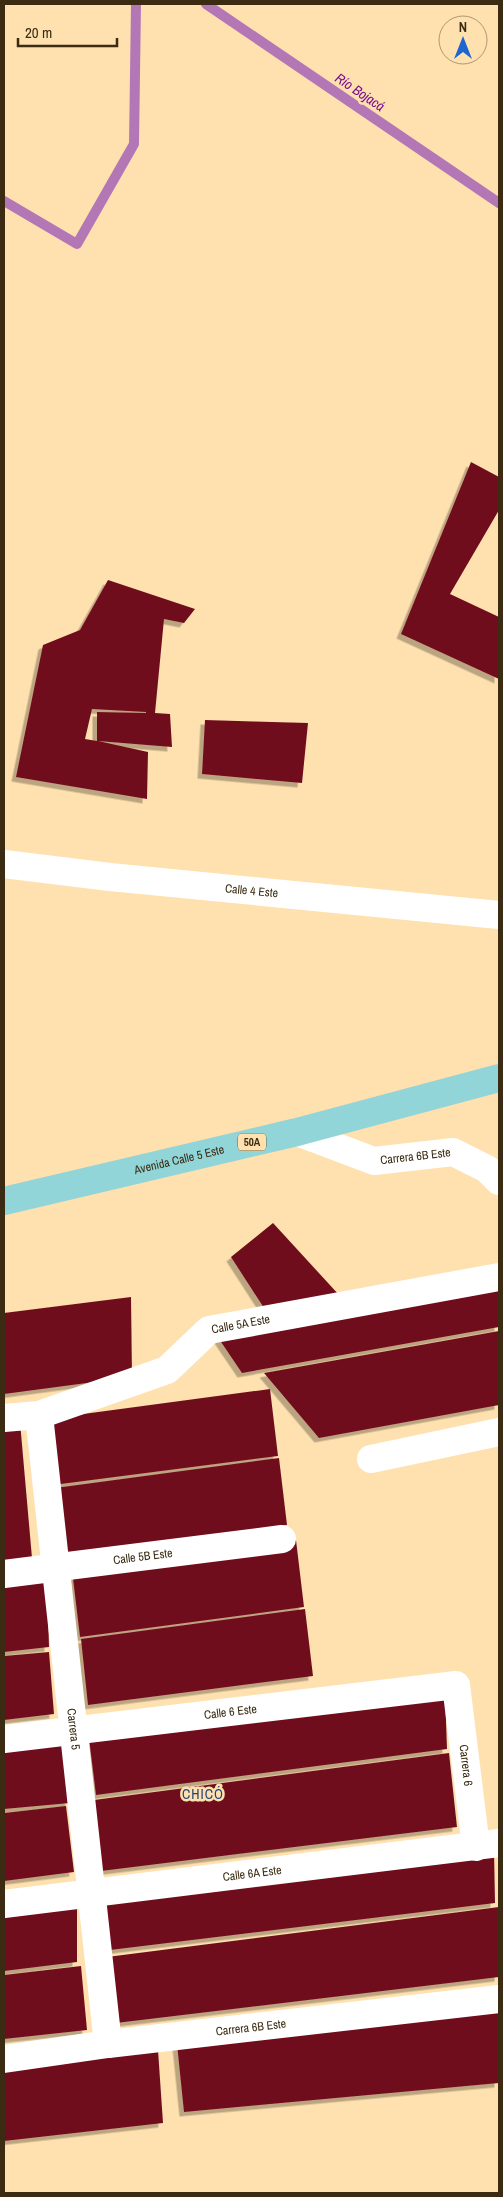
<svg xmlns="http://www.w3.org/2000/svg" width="503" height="2197" viewBox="0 0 503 2197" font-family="'Archivo Narrow',sans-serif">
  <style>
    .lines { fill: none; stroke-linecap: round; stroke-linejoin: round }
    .stream { stroke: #b477b6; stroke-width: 10 }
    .building { fill: #700e1e; fill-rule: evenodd; filter: url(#shadow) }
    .minor { stroke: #fff; stroke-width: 28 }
    .primary { stroke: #91d5d8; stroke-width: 28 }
    .labels { text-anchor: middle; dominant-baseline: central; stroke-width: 5; stroke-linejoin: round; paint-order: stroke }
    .shield { fill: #ffe1b0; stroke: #756241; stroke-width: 1 }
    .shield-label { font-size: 11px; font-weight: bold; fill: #3a2b12 }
    .street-label { font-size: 12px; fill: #3a2b12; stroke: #ffe1b0 }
    .water-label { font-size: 14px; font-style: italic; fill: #79128f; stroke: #ffe1b0 }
    .neighbourhood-label { font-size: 14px; letter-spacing: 1px; fill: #214379; stroke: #ffe1b0 }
  </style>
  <defs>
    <filter id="shadow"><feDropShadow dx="-4.5" dy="4.5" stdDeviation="0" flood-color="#0004"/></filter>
  </defs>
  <rect width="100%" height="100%" fill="#ffe1b0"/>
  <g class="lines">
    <path class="stream" d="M206 4 499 203
      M4 201 77 244 134 144 136 4"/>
  </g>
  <path class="building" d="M471 462 499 477V510L450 594 499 617V679L401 634Z
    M108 580 195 609 184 623 164 619 155 713 170 714 172 747 98 741 148 752 147 799 16 777 43 645 80 630ZM92 709 146 712V713L97 712V741L85 739Z
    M205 720 308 723 302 783 202 774Z
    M273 1223 340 1296 264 1308 231 1257Z
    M499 1284V1327L242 1373 215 1333Z
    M131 1297 132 1377 4 1394V1313Z
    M499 1331V1405L319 1438 264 1373Z
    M270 1389 278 1456 53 1485 46 1419Z
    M20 1422 32 1558 4 1561V1424Z
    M279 1458 287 1525 62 1554 55 1488Z
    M296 1540 304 1607 80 1637 72 1570Z
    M47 1575 49 1647 4 1652V1581Z
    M305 1609 313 1676 88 1705 81 1639Z
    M49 1652 54 1714 4 1720V1656Z
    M445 1692 447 1749 96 1795 89 1738Z
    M64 1739 70 1803 4 1809V1746Z
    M449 1753 457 1827 101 1871 94 1800Z
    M66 1806 74 1872 4 1881V1813Z
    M494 1850 495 1903 110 1950 101 1899Z
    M77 1902V1962L4 1971V1911Z
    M499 1907V1977L116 2023 107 1957Z
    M81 1966 87 2030 4 2039V1975Z
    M499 2012V2083L184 2112 177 2044Z
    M158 2050 163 2123 4 2141V2070Z"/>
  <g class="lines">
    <g class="minor">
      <path id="s1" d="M4 864 110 877 499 915"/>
      <path id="s2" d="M297 1132 374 1161 453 1152 487 1169 499 1181"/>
      <path id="s3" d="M39 1415 108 2044"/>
      <path id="s4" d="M4 1418 39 1415 167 1370 209 1330 499 1277"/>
      <path d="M371 1459 499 1432"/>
      <path id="s5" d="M4 1574 282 1539"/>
      <path id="s6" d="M4 1739 456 1685 476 1847"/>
      <path id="s7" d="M4 1904 499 1843"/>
      <path id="s8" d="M4 2059 108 2044 499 1999"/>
    </g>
    <path class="primary" id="s9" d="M4 1201 297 1132 499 1078"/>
  </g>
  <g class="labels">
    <rect class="shield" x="238" y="1133.5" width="28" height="17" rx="4"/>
    <g class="shield-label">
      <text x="252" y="1142">50A</text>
    </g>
    <g class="street-label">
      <text stroke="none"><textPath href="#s1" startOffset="249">Calle 4 Este</textPath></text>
      <text stroke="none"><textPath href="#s2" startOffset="124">Carrera 6B Este</textPath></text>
      <text stroke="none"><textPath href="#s9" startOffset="180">Avenida Calle 5 Este</textPath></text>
      <text stroke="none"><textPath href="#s4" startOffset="261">Calle 5A Este</textPath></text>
      <text stroke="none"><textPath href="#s5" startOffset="140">Calle 5B Este</textPath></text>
      <text stroke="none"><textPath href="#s6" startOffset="228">Calle 6 Este</textPath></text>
      <text stroke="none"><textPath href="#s3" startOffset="316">Carrera 5</textPath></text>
      <text stroke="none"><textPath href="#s6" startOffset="536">Carrera 6</textPath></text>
      <text stroke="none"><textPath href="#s7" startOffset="250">Calle 6A Este</textPath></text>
      <text stroke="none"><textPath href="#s8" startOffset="249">Carrera 6B Este</textPath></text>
    </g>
    <g class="water-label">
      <text transform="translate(360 92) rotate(34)">Río Bojacá</text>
    </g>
    <g class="neighbourhood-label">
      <text x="203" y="1794">CHICÓ</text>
    </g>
  </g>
  <rect width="503" height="2197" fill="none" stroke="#3a2b12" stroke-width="10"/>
  <g transform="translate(463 40)"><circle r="24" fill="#ffe1b0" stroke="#b09871"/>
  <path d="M0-4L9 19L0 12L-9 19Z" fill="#1e65d0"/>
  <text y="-8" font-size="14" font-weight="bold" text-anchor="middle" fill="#3a2b12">N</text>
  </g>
  <path d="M18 38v8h99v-8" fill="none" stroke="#3a2b12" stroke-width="2.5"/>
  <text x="25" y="38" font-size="15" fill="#3a2b12" stroke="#ffe1b0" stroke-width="4" paint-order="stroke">20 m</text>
</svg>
